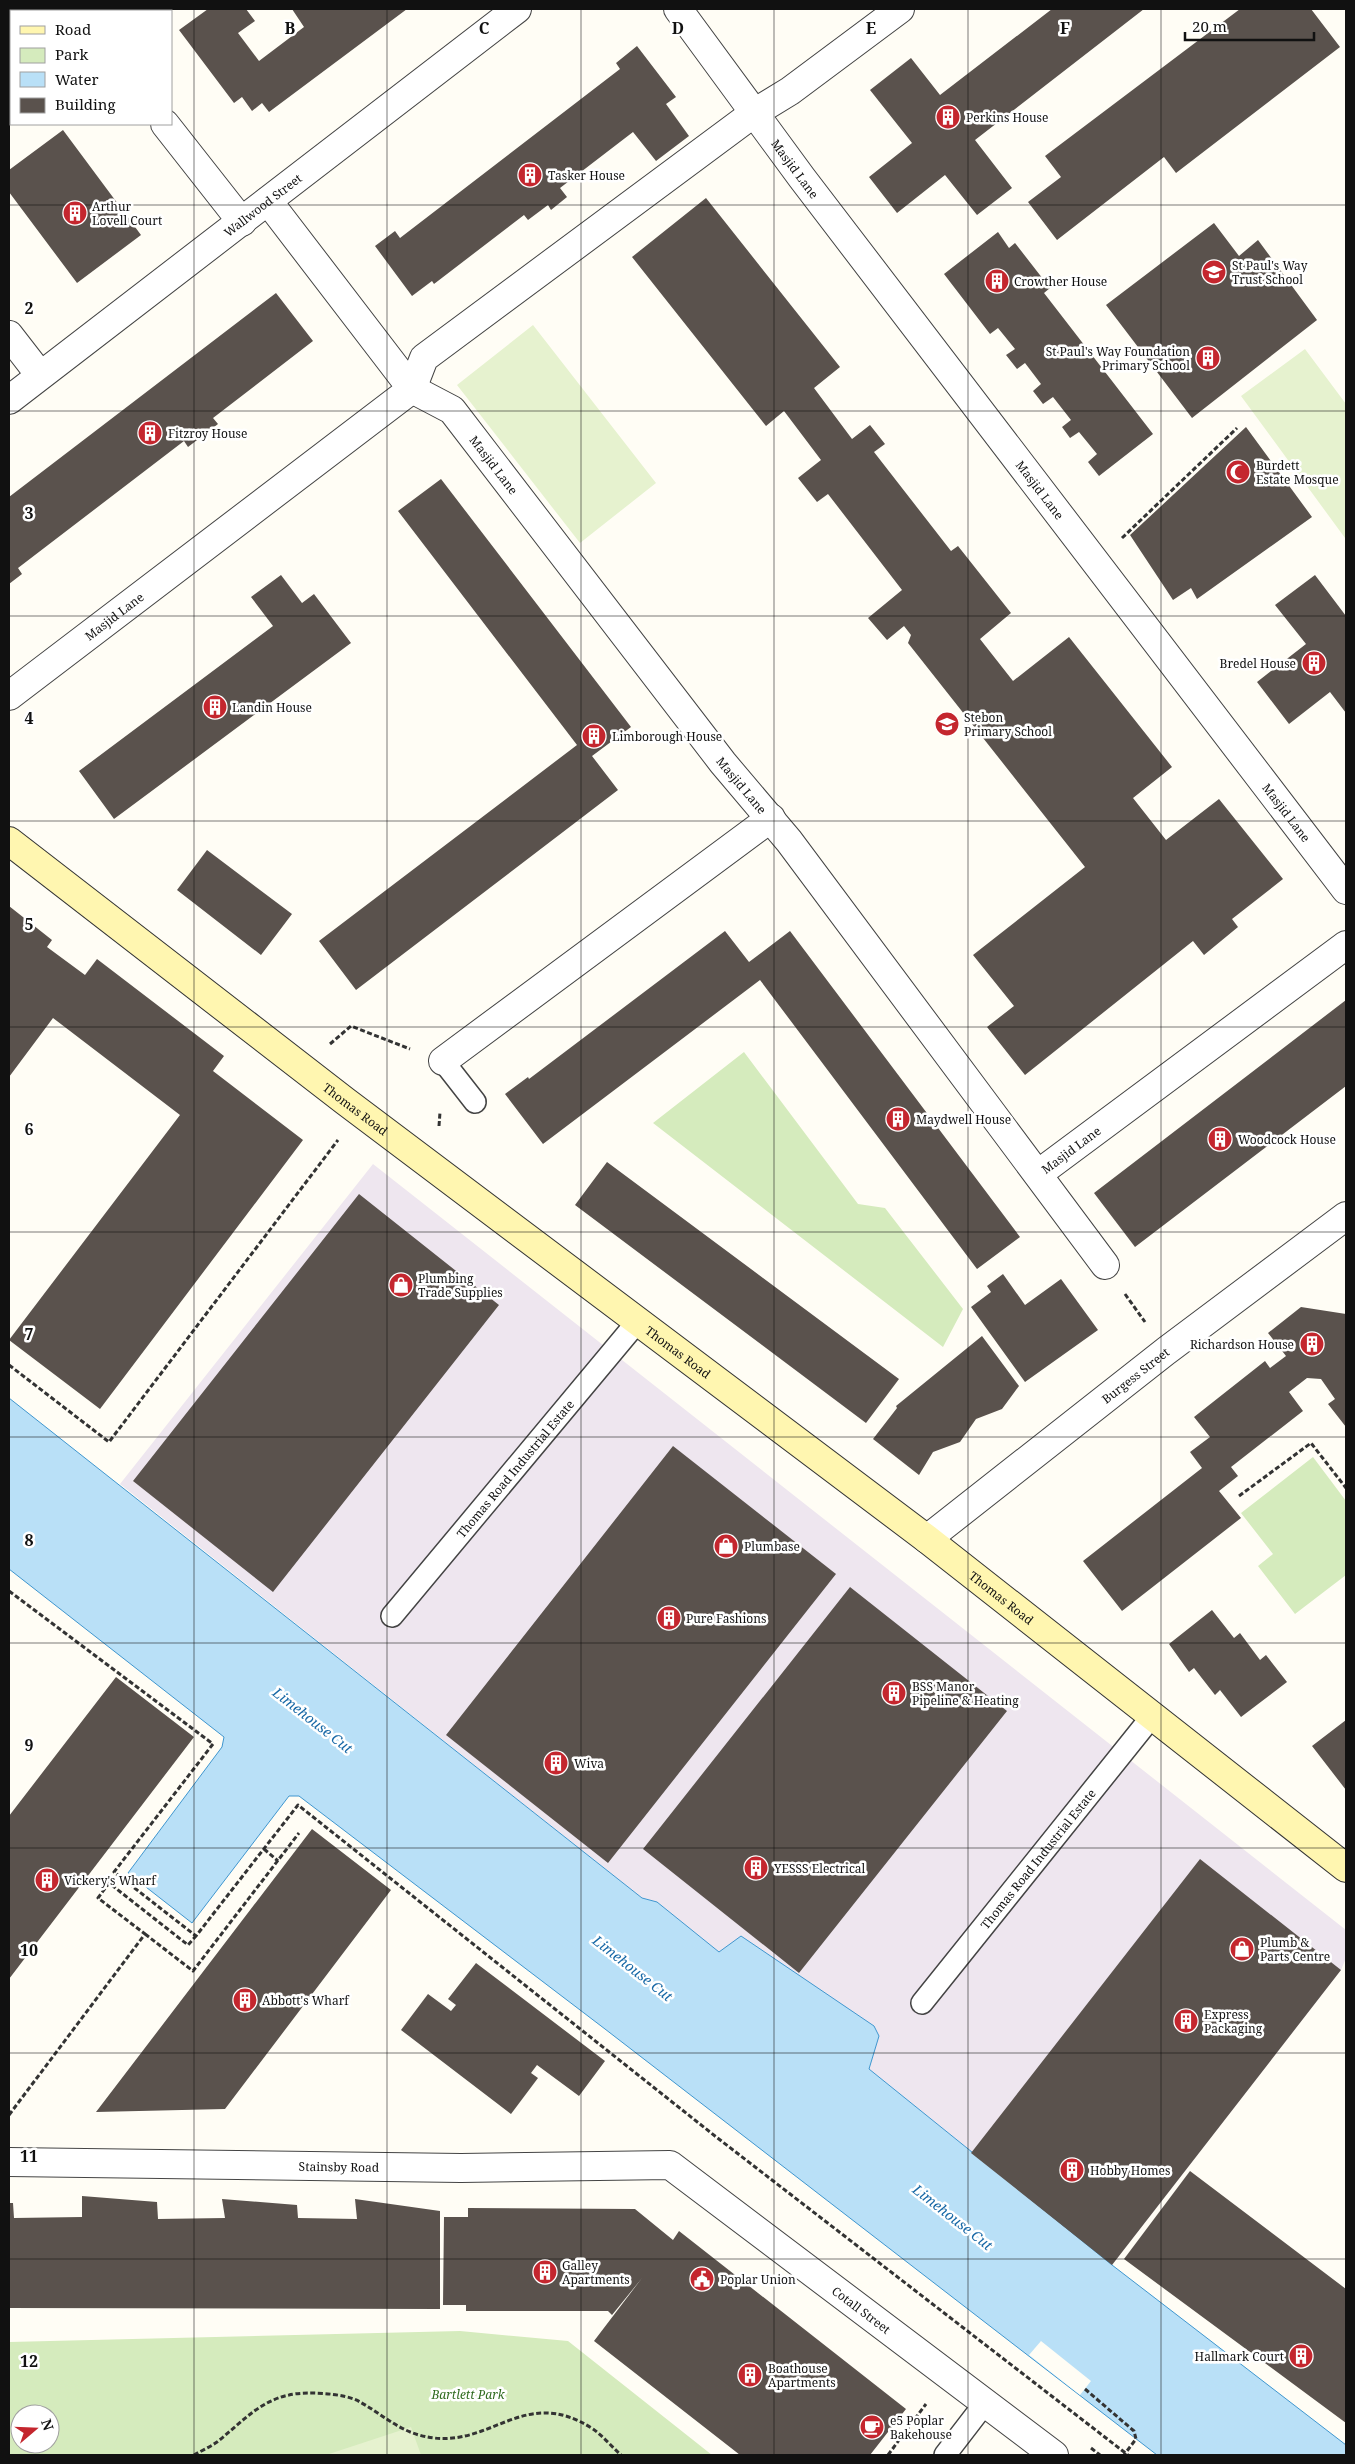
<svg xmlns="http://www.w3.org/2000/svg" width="1355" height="2464" viewBox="0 0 1355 2464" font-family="'Noto Serif',serif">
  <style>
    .industrial { fill: #eee6ef }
    .green { fill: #d5ebbd; fill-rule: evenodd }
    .pitch { fill: #e6f2cf }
    .water { fill: #b9e0f7; stroke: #3f96cf }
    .pier { fill: #fffdf5 }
    .building { fill: #5a524d }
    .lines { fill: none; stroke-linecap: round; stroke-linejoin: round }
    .lane-casing { stroke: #444; stroke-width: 24 }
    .street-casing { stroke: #444; stroke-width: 30 }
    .secondary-casing { stroke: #333; stroke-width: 30 }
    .path { stroke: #333; stroke-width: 3; stroke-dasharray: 5 2.5; stroke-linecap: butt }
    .lane { stroke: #fff; stroke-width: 21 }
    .street { stroke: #fff; stroke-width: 28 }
    .secondary { stroke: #fff6b0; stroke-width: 28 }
    .grid { fill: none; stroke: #111; stroke-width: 1; stroke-opacity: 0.55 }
    .labels { text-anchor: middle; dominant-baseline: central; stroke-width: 5; stroke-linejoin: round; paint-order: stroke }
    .poi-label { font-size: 12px; fill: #111; stroke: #fff; text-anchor: start }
    .street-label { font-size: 12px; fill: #111; stroke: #fff }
    .park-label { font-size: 12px; font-style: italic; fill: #2f6b1f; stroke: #fff }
    .water-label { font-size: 14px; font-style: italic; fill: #1768a6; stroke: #fff }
    .grid-label { font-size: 16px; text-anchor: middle; font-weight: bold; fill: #111; stroke: #fff; stroke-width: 5; stroke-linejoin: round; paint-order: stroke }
  </style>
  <rect width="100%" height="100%" fill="#fffdf5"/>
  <path class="industrial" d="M373 1164 1346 1930V1958L1341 1970 1112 2265 869 2069 879 2036 719 1952 657 1902 642 1898 120 1484Z"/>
  <path class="green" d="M744 1052 858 1204 885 1208 963 1309 943 1347 653 1123Z
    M1313 1457 1346 1501V1575L1295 1614 1258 1566 1273 1554 1241 1513Z
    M460 2331 568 2341 712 2455H9V2342ZM20 2414H50V2444H20Z"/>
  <path class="pitch" d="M533 325 656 483 580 543 457 385Z
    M1305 349 1346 404 1345 538 1241 396Z
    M411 2427 421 2455H326Z"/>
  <path class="water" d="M9 1398 642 1898 657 1902 719 1952 741 1936 874 2026 879 2036 869 2069 1112 2265 1346 2445V2455H1157L605 2029 299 1796H289L192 1923 128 1873 222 1747 224 1737 9 1569Z"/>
  <path class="pier" d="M1041 2341 1091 2381 1080 2395 1029 2355Z"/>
  <path class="building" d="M11 9H94L96 11H13Z
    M208 9H246L255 21 238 33 259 61 304 27 292 9H407L269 112 262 103 252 111 242 97 234 103 179 30Z
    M1052 9H1144L975 140 1012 188 977 215 945 175 897 213 869 177 912 143 870 90 911 58 940 95Z
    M1240 9H1311L1340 47 1176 173 1164 157 1057 240 1028 202 1061 177 1045 156Z
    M637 46 676 97 666 104 689 136 656 161 633 132 560 188 567 197 551 210 548 205 528 220 524 215 434 284 432 281 412 296 375 246 395 231 400 238 620 69 616 63Z
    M63 130 141 235 77 283 9 192V170Z
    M706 198 840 367 814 388 852 439 870 425 885 444 874 452 951 551 958 546 1011 613 980 639 1013 681 1069 637 1172 767 1133 798 1166 840 1219 799 1283 879 1232 919 1238 927 1204 955 1193 941 1025 1075 987 1027 1014 1006 973 955 1085 867 908 643 911 635 904 626 887 640 868 618 902 590 828 494 817 502 798 478 821 460 784 411 766 426 632 257Z
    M1214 223 1239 256 1258 240 1317 320 1192 418 1106 305Z
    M998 232 1009 248 1015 243 1050 288 1044 293 1153 434 1099 476 1088 462 1097 454 1079 432 1070 438 1062 427 1071 420 1053 397 1043 404 1033 391 1041 384 1025 363 1017 369 1006 355 1015 349 998 328 990 334 944 274Z
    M276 293 313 341 213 418 218 424 188 447 184 441 18 568 22 574 9 584V497Z
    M1246 427 1312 517 1197 599 1191 588 1173 600 1130 535Z
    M441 479 631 727 592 756 618 790 356 990 319 941 577 745 398 511Z
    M281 575 302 603 314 594 351 643 114 819 79 771 273 626 251 597Z
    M1315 575 1346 616V713L1330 692 1289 724 1257 682 1306 644 1275 605Z
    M207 850 292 914 261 955 177 890Z
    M9 906 52 940 47 947 85 975 97 959 224 1056 213 1071 303 1140 100 1409 9 1340 180 1115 53 1018 9 1077Z
    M725 931 749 962 790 931 1020 1237 977 1269 760 980 543 1144 505 1094 528 1077 529 1079Z
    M1346 1000V1086L1135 1247 1094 1193Z
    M607 1162 899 1379 866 1423 575 1205Z
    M359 1194 499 1305 273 1592 133 1481Z
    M1003 1274 1025 1305 1061 1279 1098 1330 1025 1382 971 1307 991 1292 987 1286Z
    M1301 1307 1346 1314V1427L1328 1404 1335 1399 1321 1379 1307 1378 1289 1392 1303 1411 1231 1467 1238 1476 1219 1491 1241 1518 1122 1611 1083 1561 1202 1468 1190 1452 1210 1437 1194 1417 1265 1361 1270 1368 1286 1356 1268 1333Z
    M982 1336 1019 1386 1002 1409 976 1419 960 1442 933 1452 919 1475 873 1439 897 1408 896 1406Z
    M673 1446 836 1574 608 1863 446 1735Z
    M850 1587 1007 1711 799 1973 643 1849Z
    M1212 1610 1234 1638 1240 1633 1260 1660 1266 1655 1287 1682 1241 1717 1220 1690 1215 1695 1194 1668 1189 1672 1169 1644Z
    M116 1677 194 1737 9 1979V1816Z
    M1346 1720V1790L1312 1746Z
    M312 1829 391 1890 225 2109 96 2112Z
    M1200 1859 1341 1970 1112 2265 971 2153Z
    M476 1963 605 2061 579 2096 537 2065 531 2073 538 2078 511 2114 401 2030 428 1994 451 2011 456 2005 448 1999Z
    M1190 2171 1346 2289V2423L1124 2259Z
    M82 2196 157 2202 158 2219 225 2218 222 2199 297 2205 298 2218 357 2219 355 2199 440 2211V2309L9 2308V2203H13L14 2218 82 2217Z
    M468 2208 635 2209 673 2240 679 2231 906 2409 870 2455H740L594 2341 642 2278 612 2315 608 2311H466V2305H443L444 2217H468Z"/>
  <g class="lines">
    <defs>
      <g id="lane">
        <path d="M443 1061 475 1102"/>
        <path id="s1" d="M392 1616 638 1321"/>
        <path id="s2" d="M922 2003 1153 1715"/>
        <path d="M945 2455 985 2403"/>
      </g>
      <g id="street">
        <path id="s3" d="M678 9 802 178 1346 890"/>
        <path d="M141 11V9"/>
        <path d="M165 124 242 222"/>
        <path id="s4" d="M268 201 412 389 452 410 723 763 789 841 1105 1265"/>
        <path d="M9 335 40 375"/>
        <path id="s5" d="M9 400 517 9"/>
        <path id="s6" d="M9 696 412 389 424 358 754 113 790 91 900 9"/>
        <path d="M443 1061 771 818"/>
        <path id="s7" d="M1038 1174 1346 945"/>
        <path id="s8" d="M927 1539 1166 1351 1346 1216"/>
        <path id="s9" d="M9 2162 461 2168 670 2165 1054 2455"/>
      </g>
      <g id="secondary">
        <path id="s10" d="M9 841 345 1101 927 1539 1346 1868"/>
      </g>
    </defs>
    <use href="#lane" class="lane-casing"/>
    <use href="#street" class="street-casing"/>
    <use href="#secondary" class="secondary-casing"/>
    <path class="path" d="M9 82 11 85
      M1122 538 1237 428
      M330 1044 351 1026 410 1049
      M439 1126 440 1112
      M1125 1294 1145 1322
      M9 1365 109 1442 338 1140
      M1239 1496 1311 1443 1346 1488
      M9 1591 213 1744 114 1872 196 1936 298 1805 715 2136 1128 2455
      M264 1849 278 1861
      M145 1934 193 1971 299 1833
      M9 2115 145 1934 98 1898 109 1883 188 1945 196 1936
      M1085 2389 1134 2431 1136 2439 1124 2455
      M1091 2448 1100 2455
      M194 2455C201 2451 210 2447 217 2442 240 2424 259 2401 289 2395 305 2391 346 2393 360 2402 380 2413 397 2429 419 2435 489 2455 521 2382 593 2429 603 2436 612 2447 621 2455
      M888 2455 926 2404"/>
    <use href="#lane" class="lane"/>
    <use href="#street" class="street"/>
    <use href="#secondary" class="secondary"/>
  </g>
  <path class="grid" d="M194 9V2455M387 9V2455M581 9V2455M774 9V2455M968 9V2455M1161 9V2455M9 205H1346M9 411H1346M9 616H1346M9 821H1346M9 1027H1346M9 1232H1346M9 1437H1346M9 1643H1346M9 1848H1346M9 2053H1346M9 2259H1346"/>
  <defs>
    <symbol id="building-disc" viewBox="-11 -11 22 22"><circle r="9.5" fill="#c4262e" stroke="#fff"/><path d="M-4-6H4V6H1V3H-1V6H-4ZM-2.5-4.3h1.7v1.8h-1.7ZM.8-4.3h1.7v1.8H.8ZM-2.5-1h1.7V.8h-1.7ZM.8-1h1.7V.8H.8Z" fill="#fff"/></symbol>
    <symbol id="school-disc" viewBox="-11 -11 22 22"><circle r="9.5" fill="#c4262e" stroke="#fff"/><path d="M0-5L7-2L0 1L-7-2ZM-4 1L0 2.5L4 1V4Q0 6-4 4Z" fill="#fff"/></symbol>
    <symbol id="mosque-disc" viewBox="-11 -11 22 22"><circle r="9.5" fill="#c4262e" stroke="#fff"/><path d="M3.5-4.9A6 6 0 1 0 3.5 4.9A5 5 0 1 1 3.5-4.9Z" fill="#fff"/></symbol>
    <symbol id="shop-disc" viewBox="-11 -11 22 22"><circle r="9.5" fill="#c4262e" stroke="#fff"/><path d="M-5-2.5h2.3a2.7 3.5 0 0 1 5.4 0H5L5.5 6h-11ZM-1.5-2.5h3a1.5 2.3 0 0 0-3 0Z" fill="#fff"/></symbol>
    <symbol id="civic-disc" viewBox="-11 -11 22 22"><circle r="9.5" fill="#c4262e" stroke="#fff"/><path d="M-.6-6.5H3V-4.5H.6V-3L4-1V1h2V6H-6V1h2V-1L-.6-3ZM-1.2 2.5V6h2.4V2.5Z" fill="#fff"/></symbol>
    <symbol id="cafe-disc" viewBox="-11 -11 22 22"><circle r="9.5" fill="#c4262e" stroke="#fff"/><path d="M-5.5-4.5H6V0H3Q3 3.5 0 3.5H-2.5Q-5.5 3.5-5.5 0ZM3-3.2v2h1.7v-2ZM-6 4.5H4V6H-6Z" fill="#fff"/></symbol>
  </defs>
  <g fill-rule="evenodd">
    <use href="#building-disc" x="934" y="103" width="28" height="28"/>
    <use href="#building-disc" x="516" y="161" width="28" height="28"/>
    <use href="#building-disc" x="61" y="199" width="28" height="28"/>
    <use href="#school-disc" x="1200" y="258" width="28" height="28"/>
    <use href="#building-disc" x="983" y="267" width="28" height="28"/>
    <use href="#building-disc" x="1194" y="344" width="28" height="28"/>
    <use href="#building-disc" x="136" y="419" width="28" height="28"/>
    <use href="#mosque-disc" x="1224" y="458" width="28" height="28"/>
    <use href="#building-disc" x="1300" y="649" width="28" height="28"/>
    <use href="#building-disc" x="201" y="693" width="28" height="28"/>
    <use href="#school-disc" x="933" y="710" width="28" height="28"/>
    <use href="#building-disc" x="580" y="722" width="28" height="28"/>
    <use href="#building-disc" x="884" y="1105" width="28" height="28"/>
    <use href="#building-disc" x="1206" y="1125" width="28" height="28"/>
    <use href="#shop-disc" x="387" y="1271" width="28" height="28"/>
    <use href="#building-disc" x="1298" y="1330" width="28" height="28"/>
    <use href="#shop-disc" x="712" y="1532" width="28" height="28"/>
    <use href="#building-disc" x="655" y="1604" width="28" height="28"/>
    <use href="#building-disc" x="880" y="1679" width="28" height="28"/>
    <use href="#building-disc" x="542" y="1749" width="28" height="28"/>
    <use href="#building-disc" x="742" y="1854" width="28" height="28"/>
    <use href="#building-disc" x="33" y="1866" width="28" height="28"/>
    <use href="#shop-disc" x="1228" y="1935" width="28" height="28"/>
    <use href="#building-disc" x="231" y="1986" width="28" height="28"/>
    <use href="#building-disc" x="1172" y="2007" width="28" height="28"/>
    <use href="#building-disc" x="1058" y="2156" width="28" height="28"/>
    <use href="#building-disc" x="531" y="2258" width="28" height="28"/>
    <use href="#civic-disc" x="688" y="2265" width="28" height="28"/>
    <use href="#building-disc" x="1287" y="2342" width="28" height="28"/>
    <use href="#building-disc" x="736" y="2361" width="28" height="28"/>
    <use href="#cafe-disc" x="858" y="2413" width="28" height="28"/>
  </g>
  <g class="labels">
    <g class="poi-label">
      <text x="966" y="117">Perkins House</text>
      <text x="548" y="175">Tasker House</text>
      <text x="92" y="206">Arthur<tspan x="92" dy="14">Lovell Court</tspan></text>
      <text x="1232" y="265">St Paul's Way<tspan x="1232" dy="14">Trust School</tspan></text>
      <text x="1014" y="281">Crowther House</text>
      <text x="1190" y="351" text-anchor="end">St Paul's Way Foundation<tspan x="1190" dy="14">Primary School</tspan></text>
      <text x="168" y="433">Fitzroy House</text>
      <text x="1256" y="465">Burdett<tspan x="1256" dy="14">Estate Mosque</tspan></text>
      <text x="1296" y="663" text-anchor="end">Bredel House</text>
      <text x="232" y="707">Landin House</text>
      <text x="964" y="717">Stebon<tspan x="964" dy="14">Primary School</tspan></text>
      <text x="612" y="736">Limborough House</text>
      <text x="916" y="1119">Maydwell House</text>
      <text x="1238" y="1139">Woodcock House</text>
      <text x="418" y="1278">Plumbing<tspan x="418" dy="14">Trade Supplies</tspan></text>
      <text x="1294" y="1344" text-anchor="end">Richardson House</text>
      <text x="744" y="1546">Plumbase</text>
      <text x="686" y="1618">Pure Fashions</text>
      <text x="912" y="1686">BSS Manor<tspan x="912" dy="14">Pipeline &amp; Heating</tspan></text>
      <text x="574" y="1763">Wiva</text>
      <text x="774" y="1868">YESSS Electrical</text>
      <text x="64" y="1880">Vickery's Wharf</text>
      <text x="1260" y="1942">Plumb &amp;<tspan x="1260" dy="14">Parts Centre</tspan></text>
      <text x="262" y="2000">Abbott's Wharf</text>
      <text x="1204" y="2014">Express<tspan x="1204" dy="14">Packaging</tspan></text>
      <text x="1090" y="2170">Hobby Homes</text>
      <text x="562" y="2265">Galley<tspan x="562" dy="14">Apartments</tspan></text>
      <text x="720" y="2279">Poplar Union</text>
      <text x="1284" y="2356" text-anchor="end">Hallmark Court</text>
      <text x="768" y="2368">Boathouse<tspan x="768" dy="14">Apartments</tspan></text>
      <text x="890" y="2420">e5 Poplar<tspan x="890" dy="14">Bakehouse</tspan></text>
    </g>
    <g class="street-label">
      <text stroke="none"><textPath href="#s3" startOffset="198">Masjid Lane</textPath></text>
      <text stroke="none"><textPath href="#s5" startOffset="320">Wallwood Street</textPath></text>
      <text stroke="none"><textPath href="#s4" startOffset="351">Masjid Lane</textPath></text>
      <text stroke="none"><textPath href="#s3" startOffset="602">Masjid Lane</textPath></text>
      <text stroke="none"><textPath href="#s6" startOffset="132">Masjid Lane</textPath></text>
      <text stroke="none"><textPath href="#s4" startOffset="756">Masjid Lane</textPath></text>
      <text stroke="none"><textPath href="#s3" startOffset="1008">Masjid Lane</textPath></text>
      <text stroke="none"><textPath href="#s10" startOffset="438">Thomas Road</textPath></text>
      <text stroke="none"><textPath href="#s7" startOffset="41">Masjid Lane</textPath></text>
      <text stroke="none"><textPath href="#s10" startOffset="842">Thomas Road</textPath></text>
      <text stroke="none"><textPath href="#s8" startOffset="265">Burgess Street</textPath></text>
      <text stroke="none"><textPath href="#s1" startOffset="192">Thomas Road Industrial Estate</textPath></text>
      <text stroke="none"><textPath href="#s10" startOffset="1248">Thomas Road</textPath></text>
      <text stroke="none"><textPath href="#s2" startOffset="185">Thomas Road Industrial Estate</textPath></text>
      <text stroke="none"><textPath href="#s9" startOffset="330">Stainsby Road</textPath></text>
      <text stroke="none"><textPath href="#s9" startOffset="901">Cotall Street</textPath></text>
    </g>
    <g class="park-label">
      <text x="468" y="2394">Bartlett Park</text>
    </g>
    <g class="water-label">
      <text transform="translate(313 1720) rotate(38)">Limehouse Cut</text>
      <text transform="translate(633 1968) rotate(38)">Limehouse Cut</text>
      <text transform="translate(953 2217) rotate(38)">Limehouse Cut</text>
    </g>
  </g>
  <g class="grid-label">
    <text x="290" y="34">B</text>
    <text x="484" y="34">C</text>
    <text x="678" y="34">D</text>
    <text x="871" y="34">E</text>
    <text x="1065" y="34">F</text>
    <text x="29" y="314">2</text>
    <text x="29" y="519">3</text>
    <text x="29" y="724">4</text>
    <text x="29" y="930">5</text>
    <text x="29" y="1135">6</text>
    <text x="29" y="1340">7</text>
    <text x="29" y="1546">8</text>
    <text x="29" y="1751">9</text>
    <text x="29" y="1956">10</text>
    <text x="29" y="2162">11</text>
    <text x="29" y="2367">12</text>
  </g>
  <rect width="1355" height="2464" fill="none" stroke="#111111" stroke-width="20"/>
  <rect x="10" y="10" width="162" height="115" fill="#ffffff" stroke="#a0a0a0"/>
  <rect x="20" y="26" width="25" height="8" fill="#fff6b0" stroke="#a0a0a0"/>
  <text x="55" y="35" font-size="15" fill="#111111">Road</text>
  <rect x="20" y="48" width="25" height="15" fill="#d5ebbd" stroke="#a0a0a0"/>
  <text x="55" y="60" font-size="15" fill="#111111">Park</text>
  <rect x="20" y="72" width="25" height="15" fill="#b9e0f7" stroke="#a0a0a0"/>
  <text x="55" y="85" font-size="15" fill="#111111">Water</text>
  <rect x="20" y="98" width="25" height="15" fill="#5a524d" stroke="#a0a0a0"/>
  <text x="55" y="110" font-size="15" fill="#111111">Building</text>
  <g transform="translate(35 2429) rotate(71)"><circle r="24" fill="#ffffff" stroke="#a0a0a0"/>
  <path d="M0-4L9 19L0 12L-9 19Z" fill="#c4262e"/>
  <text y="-8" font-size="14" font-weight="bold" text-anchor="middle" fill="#111111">N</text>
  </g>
  <path d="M1185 32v8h129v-8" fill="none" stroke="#111111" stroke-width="2.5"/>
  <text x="1192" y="32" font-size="15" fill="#111111" stroke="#ffffff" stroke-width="4" paint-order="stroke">20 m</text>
</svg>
